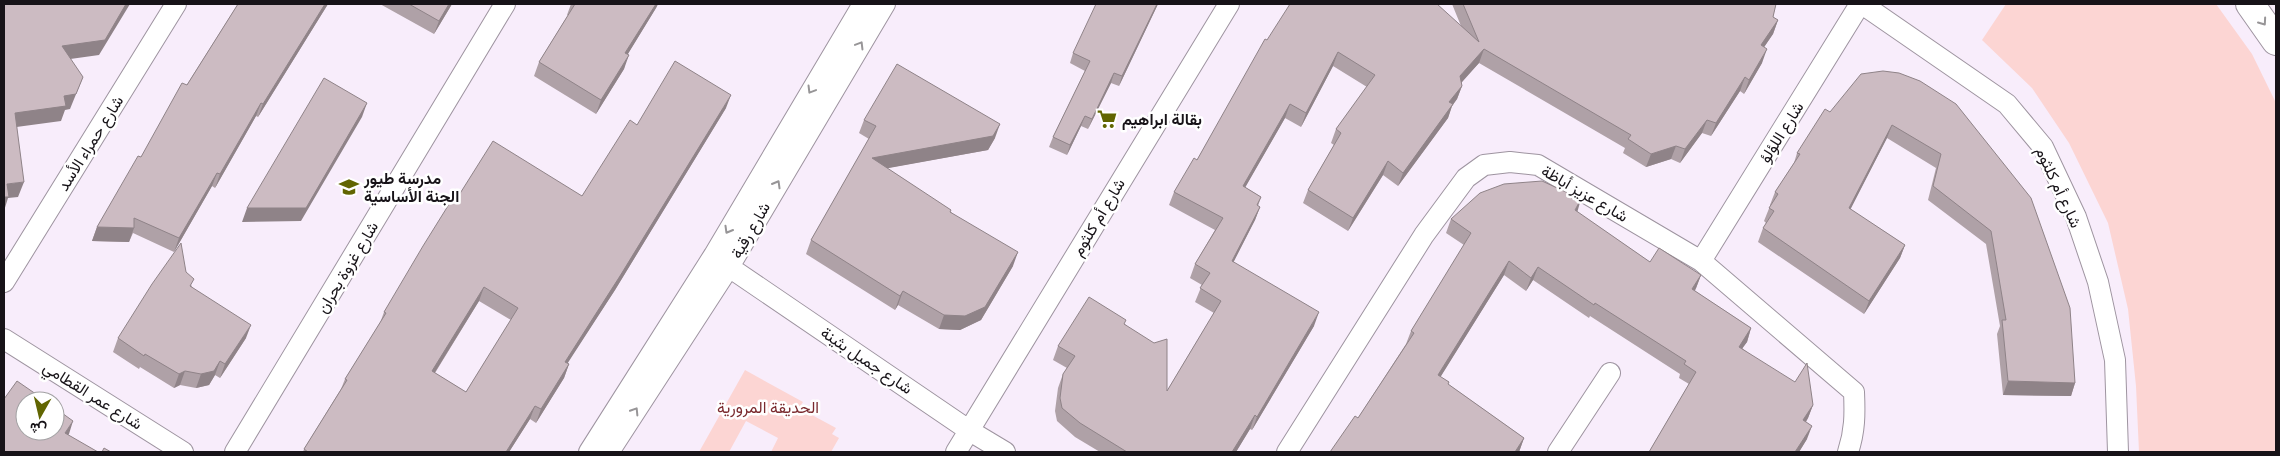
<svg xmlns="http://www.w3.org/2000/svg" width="2280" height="456" viewBox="0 0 2280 456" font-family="'Archivo Narrow',Vazirmatn,sans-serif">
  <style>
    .green { fill: #fcd5d3 }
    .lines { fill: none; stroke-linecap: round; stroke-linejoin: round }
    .street-casing { stroke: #9e94a0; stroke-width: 22 }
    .secondary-casing { stroke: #9e94a0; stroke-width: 30 }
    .street { stroke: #fff; stroke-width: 20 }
    .secondary { stroke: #fff; stroke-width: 28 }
    .wall { fill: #afa1a7; fill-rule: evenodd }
    .shaded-wall { fill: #8f8388 }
    .building { fill: #ccbbc2; stroke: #8f8388; fill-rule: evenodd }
    .oneway { stroke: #979597 }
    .labels { text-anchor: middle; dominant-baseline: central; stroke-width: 5; stroke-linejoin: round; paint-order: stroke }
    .poi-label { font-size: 16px; font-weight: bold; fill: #171318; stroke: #fff; text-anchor: start }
    .street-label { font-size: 16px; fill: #171318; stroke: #fff }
    .park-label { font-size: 16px; fill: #7a2a2e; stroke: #fff }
  </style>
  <rect width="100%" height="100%" fill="#f8edfb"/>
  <path class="green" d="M2006 4H2216L2252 54 2276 103V452H2139L2136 386 2128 309 2108 223 2069 143 2032 88 1982 40Z
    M745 370 803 402 799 408 836 428 832 434 839 438 831 452H771L778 438 746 421 729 452H699Z"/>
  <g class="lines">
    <defs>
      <path id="street" d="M1862 4 2007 104 2043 147 2076 217 2098 282 2115 360 2118 452
        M1701 261 1860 4
        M729 267 970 431 1005 452
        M4 282 176 4
        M4 339 183 452
        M235 452 505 4
        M589 452 714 255 863 4
        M609 452 729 267 885 4
        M956 452 1229 4
        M1287 452 1424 235 1466 178 1484 165 1510 162 1538 165 1701 261 1854 392C1855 414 1855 431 1848 452
        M1558 452 1610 373"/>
      <path id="secondary" d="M2250 4 2276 41"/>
    </defs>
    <use href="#street" class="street-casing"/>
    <use href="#secondary" class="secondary-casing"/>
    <use href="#street" class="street"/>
    <use href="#secondary" class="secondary"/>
  </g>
  <path class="wall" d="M238 4H328L258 117 256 116 215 188 212 186 174 252 133 233 129 242 92 241 97 227 141 157Z
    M380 4H452L434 34Z
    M571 4H658L656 8 627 55 624 69 596 114 534 76 539 62 568 15H567Z
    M1158 4 1119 86 1111 83 1088 129 1081 126 1067 155 1049 147 1053 137 1085 71 1070 63 1073 53Z
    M1452 4H1776L1773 17 1778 20 1773 34 1764 47 1762 63 1744 94 1740 91 1711 136 1702 133 1680 163 1671 159 1646 167 1623 153 1625 148 1479 63 1461 82 1462 86 1457 99 1452 106 1448 118 1398 186 1383 175 1348 231 1303 203 1308 190 1334 145 1331 143 1336 129 1367 87 1333 66 1301 127 1285 118 1245 187 1261 197 1258 206 1260 207 1255 220 1233 262 1314 326 1252 430 1250 429 1236 452H1100L1075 437 1057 421 1055 411 1058 388 1063 374 1067 368 1053 360 1058 346 1125 324 1167 391 1214 313 1195 302 1202 285 1190 278 1195 264 1215 230 1169 205 1174 192 1197 160 1267 40 1461 26Z
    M1920 81 2075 383 2071 396 2003 395 1997 334 2000 326 1986 244 1928 200 1936 168 1887 138 1850 209 1905 245 1900 258 1864 314 1758 242 1763 228 1766 223 1764 221 1770 206V205L1775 192 1794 163 1797 153 1830 112Z
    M726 108 615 290 567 363 569 364 564 378 536 423 530 419 509 452H303L304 449 341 389 345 379 380 323 384 312 454 203 582 196 637 125ZM479 301 511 320 466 392 435 373Z
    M864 120 995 138 988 150 887 168 951 212 1013 266 981 320 960 330 939 329 898 305 895 310 806 254 811 240 869 139 859 133Z
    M1577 212 1650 262 1701 275 1695 291 1751 328 1747 342 1742 348 1813 405 1808 418 1806 422 1807 439 1799 452H1649L1689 384 1679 378 1680 374 1590 316 1589 318 1533 280 1526 291 1504 275 1440 377 1449 382 1448 384 1524 438 1519 452H1330L1358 418 1406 344 1411 331 1464 245 1446 233 1451 219Z
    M186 272 192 287 246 338 220 378 215 375 209 385 196 388 180 385 174 388 140 367 139 369 113 352 118 338Z"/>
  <path class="shaded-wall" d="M126 4H130L99 55 56 61 62 46Z
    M325 4H328L258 117 263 104Z
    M449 4H452L434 34 439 21Z
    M656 4H658L656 8 620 67 625 53Z
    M1157 4H1158L1119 86 1122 76Z
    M1778 20 1773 34 1756 59 1761 45Z
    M1484 49 1479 63 1455 90 1460 76Z
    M1767 49 1762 63 1744 94 1749 80Z
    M1338 52 1333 66 1301 127 1306 113Z
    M629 55 624 69 596 114 601 100Z
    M1114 73 1111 83 1088 129 1092 119Z
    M83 77 70 109 65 110 61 121 9 128 15 113 64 96Z
    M1745 77 1740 91 1711 136 1716 123Z
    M1462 86 1457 99 1452 106 1448 118 1398 186 1403 173 1449 102Z
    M731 95 726 108 615 290 560 375 565 362Z
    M261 103 256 116 215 188 220 174Z
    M367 103 362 117 301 221 242 222 247 208Z
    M1290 104 1285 118 1238 200 1243 186Z
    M1085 116 1081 126 1067 155 1070 145Z
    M1707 120 1702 133 1680 163 1685 149Z
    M1000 124 995 138 988 150 867 172 872 158Z
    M1892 125 1887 138 1844 222 1849 208Z
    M1676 146 1671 159 1646 167 1651 154Z
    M1388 161 1383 175 1348 231 1353 218Z
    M217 173 212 186 174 252 179 238Z
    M24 182 18 197 8 198 4 211V194L7 184Z
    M1581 199 1577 213 1575 210Z
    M1260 207 1255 220 1227 275 1232 261Z
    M97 227 134 228 129 242 92 241Z
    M1905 245 1900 258 1864 314 1869 301Z
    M1018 252 1013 266 981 320 960 330 939 329 944 315Z
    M1509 261 1504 275 1433 389 1438 375Z
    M1538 267 1533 280 1526 291 1531 278Z
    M1701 275 1696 288 1687 303 1692 289Z
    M484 287 479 301 427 385 432 371Z
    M903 291 898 305 895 310 900 296Z
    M1319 312 1314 326 1252 430 1257 417Z
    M251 325 246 338 220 378 225 364Z
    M1751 328 1747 342 1734 360 1739 347Z
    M220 361 215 375 209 385 196 388 201 374Z
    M569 364 564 378 536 423 541 409Z
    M185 371 180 385 174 388 179 374Z
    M2008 381 2075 383 2071 396 2003 395Z
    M1813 405 1808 418 1798 434 1803 420Z
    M535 406 530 419 509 452H506Z
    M1255 415 1250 429 1236 452H1232Z
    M73 421 69 434 60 446 65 433Z
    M1812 426 1807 439 1799 452H1795Z
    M1524 438 1519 452H1515Z"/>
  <path class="building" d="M4 4H126L105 40 62 46 83 77 76 94 64 96 66 106 15 113 24 182 7 184 9 197H4Z
    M238 4H325L263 104 261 103 220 174 217 173 179 238 134 218V228L97 227 138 156 141 157 182 83 187 85Z
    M409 4H449L439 21Z
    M575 4H656L625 53 629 55 601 100 539 62Z
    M1096 4H1157L1122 76 1114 73 1092 119 1085 116 1070 145 1053 137 1090 61 1073 53Z
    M1290 4H1437L1479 42 1463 4H1776L1773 17 1778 20 1761 45 1767 49 1749 80 1745 77 1716 123 1707 120 1685 149 1676 146 1651 154 1628 139 1631 135 1484 49 1460 76 1462 86 1449 102 1453 104 1403 173 1388 161 1353 218 1308 190 1341 133 1336 129 1375 75 1338 52 1306 113 1290 104 1243 186 1261 197 1257 205 1260 207 1232 261 1319 312 1257 417 1255 415 1232 452H1127L1080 423 1062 408 1060 398 1063 374 1075 356 1058 346 1089 297 1126 320 1124 324 1154 343 1167 339V391L1221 301 1200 288 1210 273 1195 264 1223 218 1174 192 1194 158 1197 160 1265 39 1267 40Z
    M675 61 731 95 620 276 565 362 569 364 541 409 535 406 506 452H308L304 449 347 380 345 379 386 313 384 312 423 246 451 201 454 203 493 141 582 196 630 120 637 125ZM484 287 518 308 466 392 432 371Z
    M897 64 1000 124 993 136 872 158 951 210 950 212 1018 252 985 307 965 316 944 315 903 291 900 296 811 240 876 126 864 120Z
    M1883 71 1899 73 1920 81 1956 104 2031 198 2070 308 2075 383 2008 381 2002 320H2006L1991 231 1933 186 1941 154 1892 125 1849 208 1905 245 1869 301 1763 228 1774 211 1769 208 1778 194 1775 192 1800 154 1797 153 1825 109 1830 112 1861 74Z
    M324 78 367 103 306 208H247Z
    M1542 181 1581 199 1575 210 1650 262 1659 248 1701 275 1692 289 1751 328 1739 347 1795 382 1807 363 1813 405 1803 420 1812 426 1795 452H1649L1696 372 1684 364 1686 361 1595 303 1594 305 1538 267 1531 278 1509 261 1438 375 1449 382 1448 384 1524 438 1515 452H1330L1355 416 1358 418 1414 333 1411 331 1471 233 1451 219 1480 193 1504 184Z
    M181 243 186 272 194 279 190 286 251 325 225 364 220 361 214 371 201 374 185 371 179 374 145 354 144 356 118 338 152 284Z
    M17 381 46 401H25V431H55V408L73 421 65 433 98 452H4V399Z
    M104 448 111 452H102Z"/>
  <defs><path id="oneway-chevron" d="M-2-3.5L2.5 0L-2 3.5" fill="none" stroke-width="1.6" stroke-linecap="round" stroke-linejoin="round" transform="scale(1.25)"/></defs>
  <g class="oneway">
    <use href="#oneway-chevron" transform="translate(2263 22) rotate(55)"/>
    <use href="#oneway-chevron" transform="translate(860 45) rotate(-59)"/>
    <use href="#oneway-chevron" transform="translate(811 90) rotate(121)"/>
    <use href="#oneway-chevron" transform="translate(777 184) rotate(-60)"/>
    <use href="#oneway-chevron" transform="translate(728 230) rotate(120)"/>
    <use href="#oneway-chevron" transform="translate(635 411) rotate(-58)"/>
  </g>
  <defs>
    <symbol id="supermarket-bare" viewBox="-9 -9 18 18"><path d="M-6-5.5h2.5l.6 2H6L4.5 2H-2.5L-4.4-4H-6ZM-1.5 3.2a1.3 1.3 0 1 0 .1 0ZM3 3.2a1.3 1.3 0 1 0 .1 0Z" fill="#616501" stroke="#fff" stroke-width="2.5" paint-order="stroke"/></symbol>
    <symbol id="school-bare" viewBox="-9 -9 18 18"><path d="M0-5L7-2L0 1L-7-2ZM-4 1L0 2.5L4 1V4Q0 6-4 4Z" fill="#616501" stroke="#fff" stroke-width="2.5" paint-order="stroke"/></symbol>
  </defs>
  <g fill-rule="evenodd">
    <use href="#supermarket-bare" x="1093" y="105" width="28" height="28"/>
    <use href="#school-bare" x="335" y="173" width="28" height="28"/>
  </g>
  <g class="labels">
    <g class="poi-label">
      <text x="1122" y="119">بقالة ابراهيم</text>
      <text x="364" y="178">مدرسة طيور<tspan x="364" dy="18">الجنة الأساسية</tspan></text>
    </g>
    <g class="street-label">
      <text transform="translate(1781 132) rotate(-58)">شارع اللؤلؤ</text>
      <text transform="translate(90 143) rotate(-58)">شارع حمراء الأسد</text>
      <text transform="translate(2059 187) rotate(65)">شارع أم كلثوم</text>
      <text transform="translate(1585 193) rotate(30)">شارع عزيز أباظة</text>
      <text transform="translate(1098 217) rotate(-59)">شارع أم كلثوم</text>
      <text transform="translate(750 230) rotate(-60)">شارع رقية</text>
      <text transform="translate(347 267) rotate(-59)">شارع غزوة بحران</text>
      <text transform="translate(867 360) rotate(34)">شارع جميل بثينة</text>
      <text transform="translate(93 395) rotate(32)">شارع عمر القطامي</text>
    </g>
    <g class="park-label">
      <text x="768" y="407">الحديقة المرورية</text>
    </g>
  </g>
  <rect width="2280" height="456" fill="none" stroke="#171318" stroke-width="10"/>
  <g transform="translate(40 416) rotate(188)"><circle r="24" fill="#ffffff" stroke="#a2a1a3"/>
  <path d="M0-4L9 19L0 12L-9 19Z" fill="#616501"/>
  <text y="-8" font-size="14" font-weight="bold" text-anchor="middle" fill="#171318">ش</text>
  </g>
</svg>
